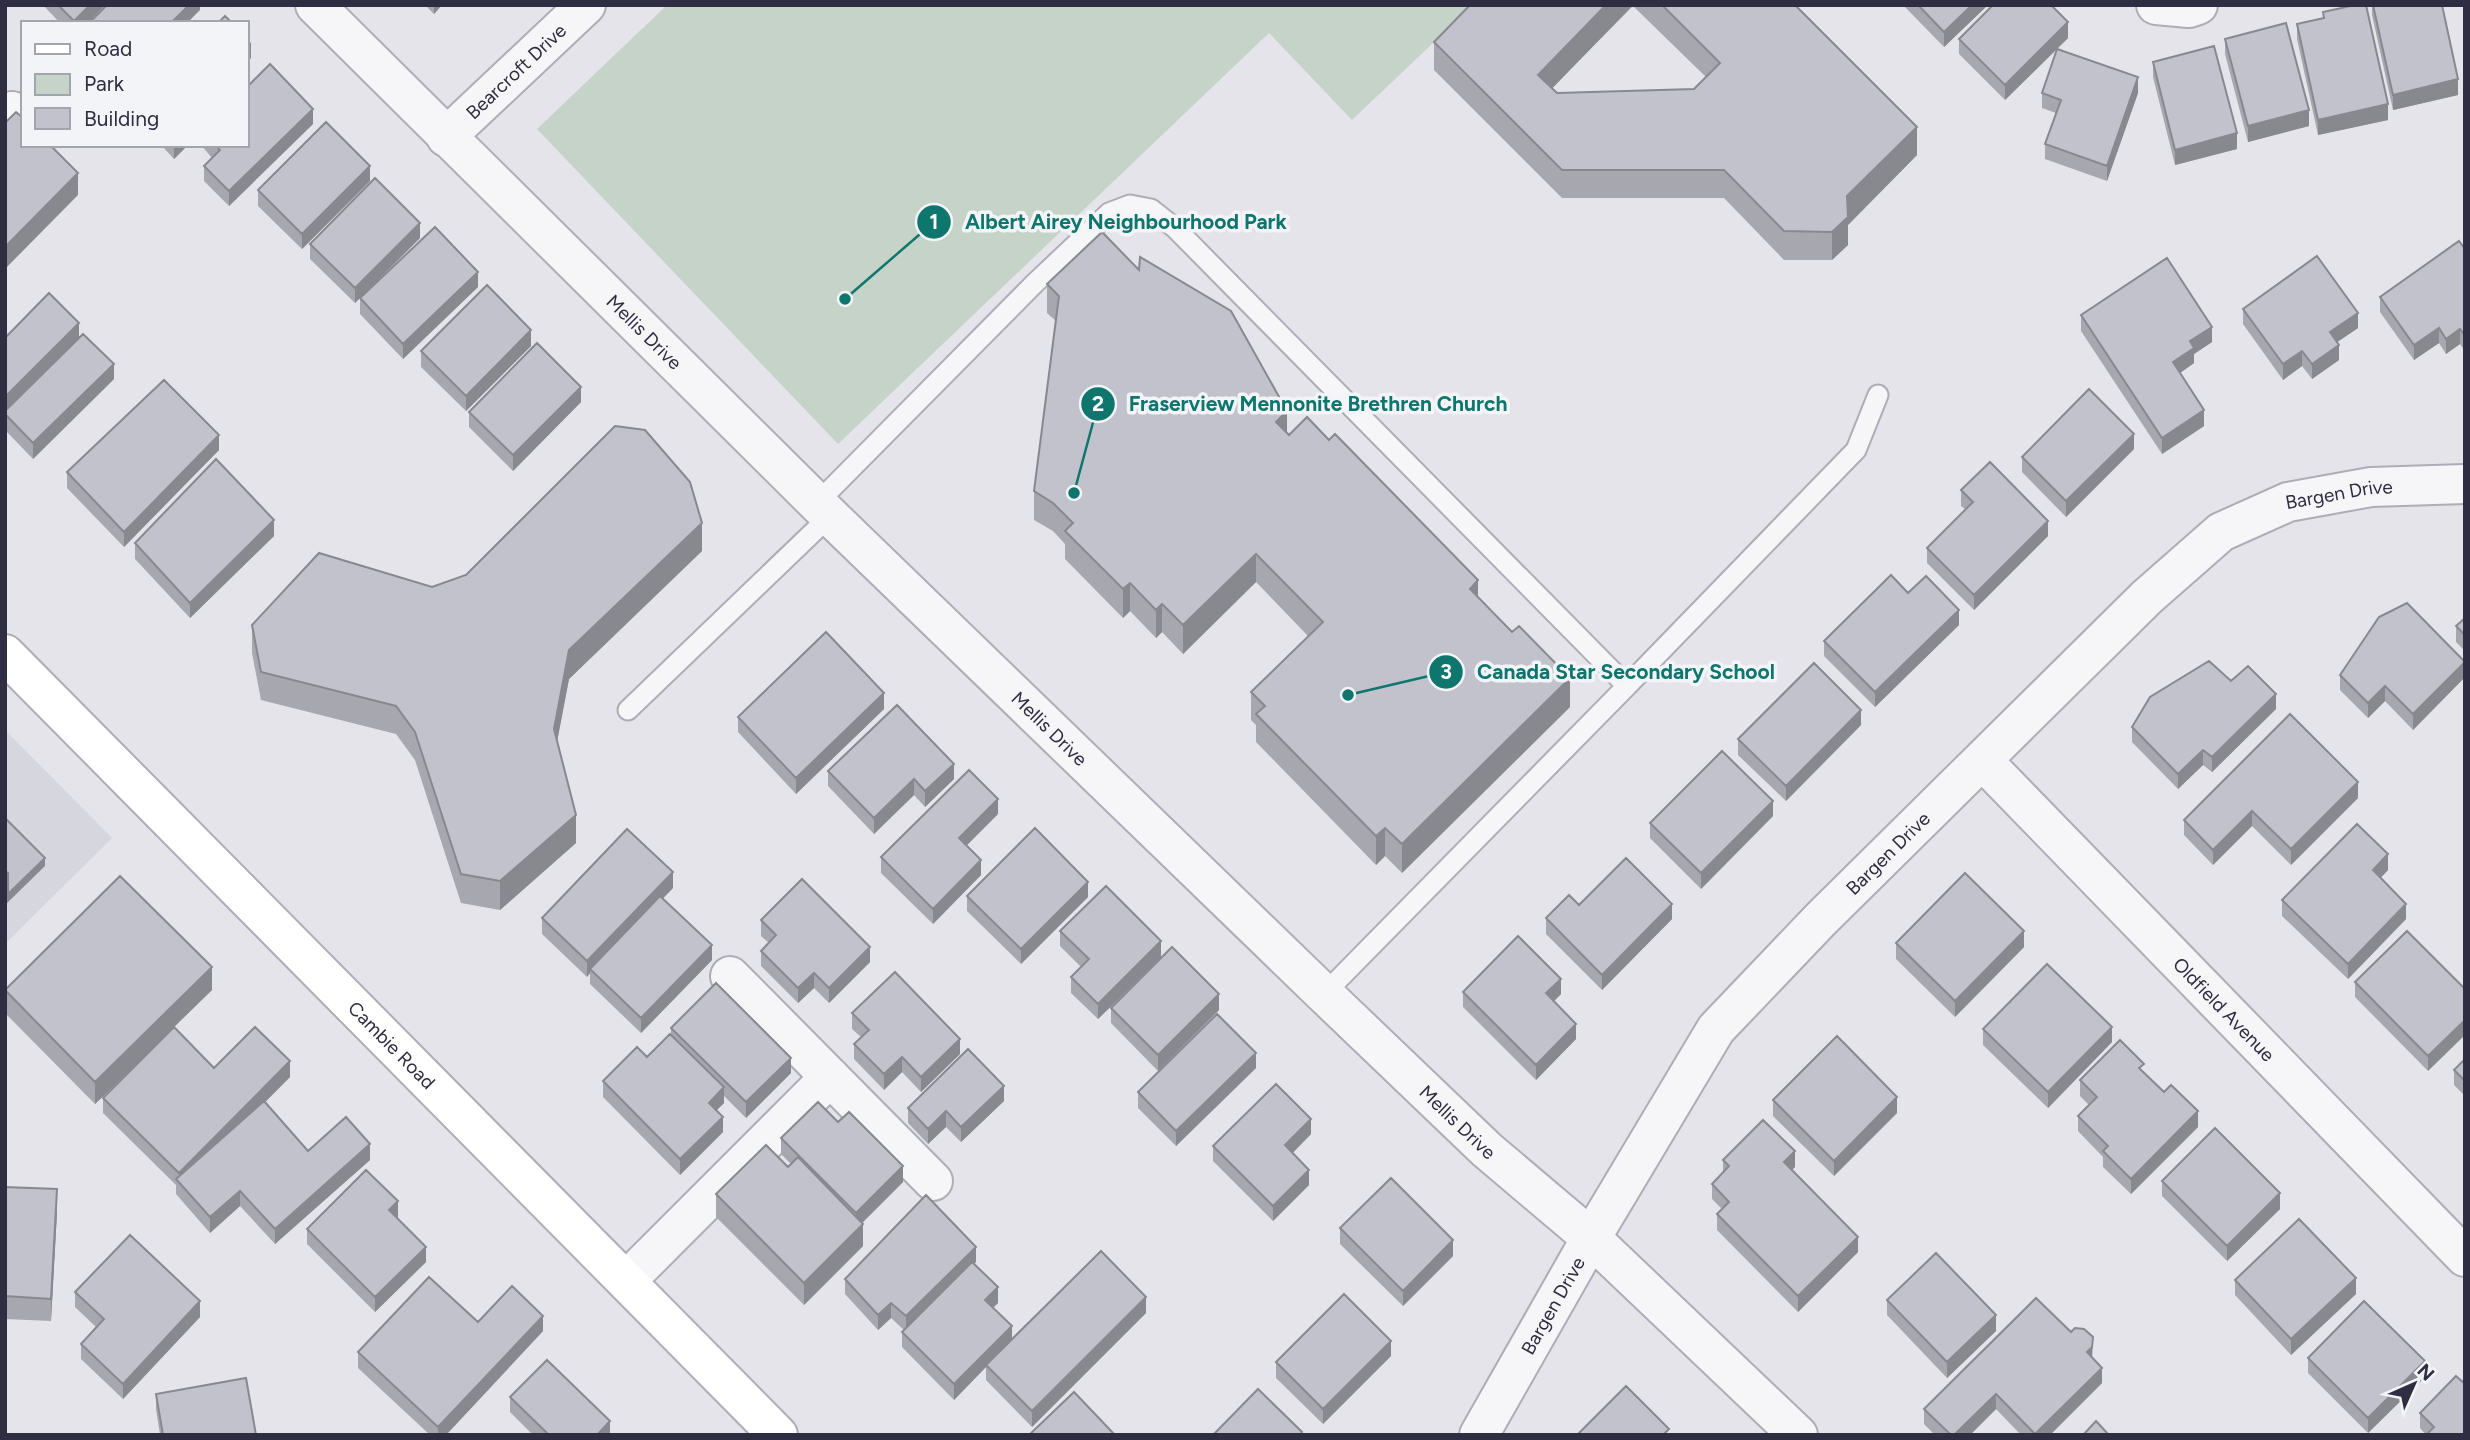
<svg xmlns="http://www.w3.org/2000/svg" width="2470" height="1440" viewBox="0 0 2470 1440" font-family="Figtree,sans-serif">
  <style>
    .built { fill: #d6d6df }
    .park { fill: #c6d3c8 }
    .lines { fill: none; stroke-linecap: round; stroke-linejoin: round }
    .lane-casing { stroke: #adadb7; stroke-width: 23 }
    .street-casing { stroke: #adadb7; stroke-width: 42 }
    .secondary-casing { stroke: #adadb7; stroke-width: 42 }
    .lane { stroke: #f6f6f9; stroke-width: 19 }
    .street { stroke: #f6f6f9; stroke-width: 38 }
    .secondary { stroke: #fff; stroke-width: 38 }
    .wall { fill: #a7a7af; fill-rule: evenodd }
    .shaded-wall { fill: #88888f }
    .building { fill: #c2c2cc; stroke: #88888f; stroke-width: 2 }
    .labels { text-anchor: middle; dominant-baseline: central; stroke-width: 7; stroke-linejoin: round; paint-order: stroke }
    .street-label { font-size: 19px; fill: #2e2d41; stroke: #f3f4f8 }
    .leader { fill: none; stroke: #0f766e; stroke-width: 2.5 }
    .callout-dot { fill: #0f766e; stroke: #f3f4f8; stroke-width: 2.5 }
    .mark-label { font-size: 21px; text-anchor: middle; font-weight: bold; fill: #fff }
    .callout-label { font-size: 21px; text-anchor: middle; font-weight: bold; fill: #0f766e; stroke: #f3f4f8; stroke-width: 7; stroke-linejoin: round; paint-order: stroke }
  </style>
  <rect width="100%" height="100%" fill="#e4e4ea"/>
  <path class="built" d="M5 730 112 838 5 944Z"/>
  <path class="park" d="M667 5H1473L1352 120 1269 33 838 444 537 129Z"/>
  <g class="lines">
    <defs>
      <path id="lane" d="M817 503 1035 283 1109 213 1130 205 1151 209 1175 228 1627 686 1324 994
        M1627 686 1856 450 1878 395
        M628 710 830 516"/>
      <g id="street">
        <path id="s1" d="M315 5 830 516 1324 994 1487 1150 1591 1238 1798 1435"/>
        <path d="M2156 5 2189 8 2198 5"/>
        <path d="M5 118 12 111"/>
        <path id="s2" d="M446 137 586 5"/>
        <path id="s3" d="M1983 761 2465 1257"/>
        <path d="M730 976 933 1181"/>
        <path d="M627 1280 830 1077"/>
        <path id="s4" d="M1479 1435 1591 1238 1716 1029 1821 919 2147 597 2221 532 2288 502 2371 487 2465 484"/>
      </g>
      <g id="secondary">
        <path id="s5" d="M5 654 778 1435"/>
      </g>
    </defs>
    <use href="#lane" class="lane-casing"/>
    <use href="#street" class="street-casing"/>
    <use href="#secondary" class="secondary-casing"/>
    <use href="#lane" class="lane"/>
    <use href="#street" class="street"/>
    <use href="#secondary" class="secondary"/>
  </g>
  <path class="wall" d="M43 5H105L88 23H60Z
    M425 5H442L434 14Z
    M1470 5H1795L1917 155 1848 225V245L1832 260H1784L1724 198H1562L1434 70V42ZM1633 6 1706 77 1694 89 1557 93 1552 88Z
    M1903 5H1988L1944 47Z
    M2372 5H2442L2458 95 2393 110 2372 15Z
    M2323 12 2388 120 2318 135 2297 39V24L2323 18Z
    M2068 38 2057 49 2138 93 2107 181 2045 159V144L2056 113 2042 108V93L2057 49 2005 100 1959 54V39Z
    M2225 39 2309 126 2248 142 2225 54Z
    M2153 62 2237 149 2175 165 2153 77Z
    M313 124 229 206 204 181V166L212 158 201 145H247Z
    M161 145H188L174 159Z
    M370 181 302 249 258 206V190Z
    M420 238 362 296 478 287 403 359 360 314V298L355 303 310 259V244Z
    M2465 249V351L2460 344 2446 354 2439 343 2414 360 2380 312V297Z
    M1047 284 1287 433 1478 597 1570 707 1402 873 1385 856 1376 865 1256 742V725L1251 720V692L1308 636 1256 582 1183 654 1162 632 1156 638 1130 611 1123 618 1065 559V544L1053 531 1034 520V491L1056 321 1047 313Z
    M2243 309 2358 328 2337 342 2339 360 2312 379 2302 366 2283 380 2243 324Z
    M2081 315 2212 342 2194 354V363L2180 373 2204 426 2162 454 2081 331Z
    M5 338H79L114 379 33 459 5 430Z
    M531 346 466 411 421 367V351Z
    M581 402 513 471 469 427V412Z
    M2134 449 2066 517 2022 472V457Z
    M219 450 124 547 67 488V472Z
    M1961 490 2048 536 1974 610 1927 563V548L1965 509 1961 506Z
    M274 536 190 618 135 559V543Z
    M702 551 569 679 557 741 576 843 500 910 461 903 415 760 396 734 261 700 252 653V625L432 587Z
    M1908 593 1959 625 1875 707 1824 656V641Z
    M2465 618V651L2456 642V626Z
    M2340 675 2465 677 2413 730 2385 701 2368 718 2340 690Z
    M2231 681 2276 709 2212 772 2203 765 2178 789 2132 742V727Z
    M884 709 796 794 738 732V717Z
    M1861 725 1786 801 1738 755V739Z
    M828 771 954 779 925 807 914 795 874 834 828 786Z
    M2358 798 2291 865 2252 826 2213 865 2184 835V820Z
    M998 814 967 845 981 875 933 924 881 873V857Z
    M1773 816 1701 889 1650 838V823Z
    M2388 870 2380 878 2406 919 2348 979 2282 916V900Z
    M673 888 663 898 712 960 641 1033 590 984V973L587 977 542 934V918Z
    M967 896 1088 897 1021 964 967 911Z
    M1546 918 1672 919 1602 990 1546 934Z
    M761 920 870 962 829 1003 814 988 798 1003 761 966V951L769 943 761 936Z
    M1060 931 1161 957 1098 1019 1071 993V977L1081 967 1060 946Z
    M1896 943 2024 947 1955 1017 1896 959Z
    M2355 982 2465 989 2428 1071 2355 997Z
    M5 990H212L174 1027 214 1068 290 1077 265 1102 308 1151 370 1160 275 1244 240 1206 210 1233 176 1194V1185L103 1113V1098L157 1044 95 1104 5 1013Z
    M1463 992 1561 994 1554 1001 1576 1039 1536 1080 1463 1007Z
    M1111 1008 1219 1010 1158 1071 1111 1023Z
    M852 1013 960 1054 921 1092 902 1072 884 1090 854 1059V1044L861 1037 852 1029Z
    M671 1028 791 1073 746 1118 724 1096V1103L716 1110 723 1132 680 1175 603 1097V1081L647 1057 671 1035Z
    M1983 1029 2112 1042 2048 1108 1983 1045Z
    M2465 1059V1096L2454 1085V1070Z
    M1256 1068 1176 1146 1138 1108V1092Z
    M2144 1073 2198 1127 2131 1194 2103 1167V1157L2078 1131V1116L2089 1105 2080 1096V1080Z
    M1773 1100 1897 1113 1834 1176 1773 1116Z
    M1004 1101 961 1142 946 1127 928 1144 908 1123V1108Z
    M838 1122 903 1182 862 1223 863 1246 804 1305 716 1217V1194L788 1167 791 1164 781 1154V1138Z
    M1311 1134 1292 1153 1309 1185 1273 1221 1213 1161V1146Z
    M1723 1160 1795 1167 1792 1170 1858 1252 1798 1312 1717 1230V1214L1722 1209 1712 1199V1184L1723 1172Z
    M2162 1181 2280 1209 2227 1261 2162 1196Z
    M5 1187 57 1212 51 1321 5 1319Z
    M398 1217 397 1218 426 1262 375 1312 307 1244V1229Z
    M1340 1228 1453 1256 1403 1306 1340 1244Z
    M976 1262 974 1264 998 1303 993 1308 1012 1339 1146 1313 1032 1427 986 1380V1367L954 1400 902 1347V1332L904 1330 891 1318 878 1330 845 1294V1279Z
    M2235 1280 2356 1294 2291 1355 2235 1295Z
    M75 1292 200 1317 123 1399 81 1359V1344L96 1327 75 1307Z
    M1887 1300 1996 1331 1947 1378 1887 1315Z
    M478 1322 543 1331 446 1435H430L358 1368V1352Z
    M1391 1356 1323 1424 1276 1378V1362Z
    M2092 1358 2102 1383 2050 1435H2021L1996 1409 1970 1435H1935L1924 1424V1409Z
    M2308 1358 2425 1377 2368 1433 2308 1373Z
    M156 1394 256 1435H160L156 1409Z
    M510 1397 610 1435H533L510 1412Z
    M2420 1413 2465 1435H2426L2420 1428Z"/>
  <path class="shaded-wall" d="M90 5H105L88 23H74V21Z
    M189 5H200V10L187 23H171Z
    M434 5H442L434 14Z
    M1606 5H1633L1538 103V75Z
    M1972 5H1988L1944 47V32Z
    M2068 22V38L2005 100V85Z
    M251 42V58L247 62V46Z
    M2138 77V93L2107 181V166Z
    M2458 79V95L2393 110V95Z
    M2388 104V120L2318 135V120Z
    M313 109V124L229 206V191Z
    M2309 110V126L2248 142V126Z
    M1917 127V155L1848 225V245L1832 260V232L1847 196Z
    M2237 133V149L2175 165V150Z
    M174 145H188L174 159Z
    M370 166V181L302 249V234Z
    M78 173V195L5 269V247Z
    M420 223V238L355 303V288Z
    M478 272V287L403 359V344Z
    M2358 313V328L2330 347V332Z
    M79 323V339L5 413V397Z
    M2212 327V342L2194 354V363L2173 378V362L2190 341Z
    M2439 328V343L2414 360V345Z
    M2460 329V344L2446 354V339Z
    M531 330V346L466 411V396Z
    M2339 345V360L2312 379V364Z
    M2302 351V366L2283 380V364Z
    M114 364V379L33 459V443Z
    M581 387V402L513 471V455Z
    M2204 410V426L2162 454V438Z
    M1287 411V439L1276 422Z
    M2134 434V449L2066 517V501Z
    M219 435V450L124 547V532Z
    M274 520V536L190 618V603Z
    M2048 521V536L1974 610V595Z
    M702 523V551L569 679 554 758V729L569 650Z
    M1256 554V582L1183 654V625Z
    M1478 580V608L1470 589Z
    M1130 583V611L1123 618V589Z
    M1162 604V632L1156 638V610Z
    M1959 610V625L1875 707V692Z
    M2465 662V677L2413 730V714Z
    M1570 678V707L1402 873V844Z
    M2385 686V701L2368 718V703Z
    M884 693V709L796 794V778Z
    M2276 694V709L2212 772V757Z
    M1861 710V725L1786 801V786Z
    M2203 750V765L2178 789V774Z
    M954 764V779L925 807V791Z
    M914 779V795L874 834V818Z
    M2358 782V798L2291 865V849Z
    M998 799V814L959 853V838Z
    M1773 801V816L1701 889V873Z
    M2252 811V826L2213 865V850Z
    M576 815V843L500 910V881Z
    M1385 828V856L1376 865V836Z
    M2388 854V870L2373 886V870Z
    M45 858V866L5 905V876L8 873Z
    M981 860V875L933 924V909Z
    M673 872V888L592 971 590 969V973L587 977V961Z
    M1088 882V897L1021 964V949Z
    M1672 904V919L1602 990V975Z
    M2406 904V919L2348 979V964Z
    M2024 931V947L1955 1017V1001Z
    M1161 941V957L1098 1019V1004Z
    M712 945V960L641 1033V1018Z
    M870 947V962L829 1003V988Z
    M212 967V990L95 1104V1082Z
    M814 973V988L798 1003V988Z
    M1561 979V994L1546 1009V993Z
    M1219 994V1010L1158 1071V1055Z
    M2465 1020V1035L2428 1071V1056Z
    M1576 1024V1039L1536 1080V1065Z
    M2112 1027V1042L2048 1108V1092Z
    M960 1039V1054L921 1092V1077Z
    M1256 1053V1068L1176 1146V1131Z
    M902 1057V1072L884 1090V1074Z
    M791 1058V1073L746 1118V1102Z
    M290 1061V1077L182 1186 179 1183V1173Z
    M1004 1086V1101L961 1142V1127Z
    M724 1087V1103L709 1118V1103Z
    M1897 1097V1113L1834 1176V1161Z
    M946 1111V1127L928 1144V1129Z
    M2198 1111V1127L2131 1194V1179Z
    M723 1117V1132L680 1175V1159Z
    M1311 1119V1134L1285 1161V1145Z
    M370 1144V1160L275 1244V1229Z
    M1795 1151V1167L1784 1177V1162Z
    M903 1166V1182L856 1229V1213Z
    M1309 1170V1185L1273 1221V1206Z
    M57 1189V1212L51 1321V1299Z
    M240 1191V1206L210 1233V1217Z
    M2280 1193V1209L2227 1261V1246Z
    M398 1201V1217L389 1225V1210Z
    M863 1224V1246L804 1305V1283Z
    M1858 1237V1252L1798 1312V1296Z
    M1453 1240V1256L1403 1306V1291Z
    M426 1247V1262L375 1312V1297Z
    M976 1247V1262L906 1332V1316Z
    M2356 1278V1294L2291 1355V1339Z
    M998 1287V1303L985 1315V1300Z
    M1146 1297V1313L1032 1427V1411Z
    M200 1301V1317L123 1399V1384Z
    M891 1303V1318L878 1330V1315Z
    M1996 1315V1331L1947 1378V1362Z
    M543 1316V1331L446 1435H438V1427Z
    M1012 1326V1342L986 1365V1367L954 1400V1384Z
    M2093 1337 2092 1362 2087 1352Z
    M1391 1341V1356L1323 1424V1409Z
    M2425 1361V1377L2368 1433V1418Z
    M2102 1368V1383L2050 1435H2035Z
    M1996 1394V1409L1970 1435H1954Z
    M610 1421V1435H597Z"/>
  <path class="building" d="M58 5H90L74 21Z
    M107 5H189L171 23H91L90 22Z
    M1470 5H1606L1538 75 1557 93 1694 89 1720 63 1662 5H1795L1917 127 1847 196 1848 217 1832 232 1784 231 1724 170H1562L1434 42Z
    M1918 5H1972L1944 32Z
    M1993 5H2051L2068 22 2005 85 1959 39Z
    M2355 5H2366L2388 104 2318 120 2297 24 2324 18 2323 12Z
    M2373 5H2442L2458 79 2393 95Z
    M225 16 232 23H218Z
    M2286 23 2309 110 2248 126 2225 39Z
    M2214 46 2237 133 2175 150 2153 62Z
    M2057 49 2138 77 2107 166 2045 144 2061 100 2042 93Z
    M270 64 313 109 229 191 204 166 220 150 215 145H247V87Z
    M16 112 23 118V145H50L78 173 5 247V123Z
    M326 122 370 166 302 234 258 190Z
    M375 178 420 223 355 288 310 244Z
    M435 227 478 272 403 344 360 298Z
    M1102 232 1139 270 1140 257 1231 311 1287 411 1276 422 1289 435 1307 417 1329 440 1335 434 1478 580 1470 589 1512 632 1519 626 1570 678 1402 844 1385 828 1376 836 1256 714 1265 706 1251 692 1323 622 1256 554 1183 625 1162 604 1156 610 1130 583 1123 589 1065 531 1073 523 1053 503 1034 491 1059 296 1047 284Z
    M2459 241 2465 249V336L2460 329 2446 339 2439 328 2414 345 2380 297Z
    M2317 256 2358 313 2330 332 2339 345 2312 364 2302 351 2283 364 2243 309Z
    M2167 258 2212 327 2190 341 2194 348 2173 362 2204 410 2162 438 2081 315Z
    M487 285 531 330 466 396 421 351Z
    M49 293 79 323 5 397V338Z
    M83 334 114 364 33 443 5 414V411Z
    M537 343 581 387 513 455 469 412Z
    M164 380 219 435 124 532 67 472Z
    M2089 389 2134 434 2066 501 2022 457Z
    M615 426 645 430 690 482 702 523 569 650 554 729 576 815 500 881 461 874 415 732 396 706 261 672 252 625 319 553 432 587 466 575Z
    M216 459 274 520 190 603 135 543Z
    M1990 462 2048 521 1974 595 1927 548 1973 502 1961 490Z
    M1891 575 1908 593 1926 576 1959 610 1875 692 1824 641Z
    M2407 603 2465 662 2413 714 2385 686 2368 703 2340 675 2379 617Z
    M2465 618V635L2456 626Z
    M826 632 884 693 796 778 738 717Z
    M2209 661 2231 681 2248 666 2276 694 2212 757 2203 750 2178 774 2132 727 2150 697Z
    M1814 663 1861 710 1786 786 1738 739Z
    M897 705 954 764 925 791 914 779 874 818 828 771Z
    M2290 714 2358 782 2291 849 2252 811 2213 850 2184 820Z
    M1722 751 1773 801 1701 873 1650 823Z
    M969 770 998 799 959 838 981 860 933 909 881 857Z
    M5 818 45 858 8 894V873L5 871Z
    M2357 824 2388 854 2373 870 2406 904 2348 964 2282 900Z
    M1035 828 1088 882 1021 949 967 896Z
    M627 829 673 872 587 961 542 918Z
    M1626 858 1672 904 1602 975 1546 918 1569 895 1579 905Z
    M1965 873 2024 931 1955 1001 1896 943Z
    M120 876 212 967 95 1082 5 990Z
    M802 879 870 947 829 988 814 973 798 988 761 951 776 935 761 920Z
    M1106 886 1161 941 1098 1004 1071 977 1089 959 1060 931Z
    M660 896 712 945 641 1018 590 969Z
    M2407 931 2465 989V1020L2428 1056 2355 982Z
    M1518 936 1561 979 1546 993 1576 1024 1536 1065 1463 992Z
    M1172 947 1219 994 1158 1055 1111 1008Z
    M2047 964 2112 1027 2048 1092 1983 1029Z
    M895 972 960 1039 921 1077 902 1057 884 1074 854 1044 869 1030 852 1013Z
    M716 983 791 1058 746 1102 671 1028Z
    M1217 1014 1256 1053 1176 1131 1138 1092Z
    M174 1027 214 1068 255 1027 290 1061 179 1173 103 1098Z
    M670 1034 724 1087 709 1103 723 1117 680 1159 603 1081 637 1047 647 1057Z
    M1837 1036 1897 1097 1834 1161 1773 1100Z
    M2120 1040 2144 1064 2139 1068 2164 1092 2171 1085 2198 1111 2131 1179 2103 1151 2108 1146 2078 1116 2097 1097 2080 1080Z
    M968 1049 1004 1086 961 1127 946 1111 928 1129 908 1108Z
    M2465 1059V1081L2454 1070Z
    M1276 1084 1311 1119 1285 1145 1309 1170 1273 1206 1213 1146Z
    M264 1101 308 1151 346 1117 370 1144 275 1229 240 1191 210 1217 176 1179Z
    M818 1102 838 1122 849 1112 903 1166 856 1213 781 1138Z
    M1763 1120 1795 1151 1784 1162 1858 1237 1798 1296 1717 1214 1729 1202 1712 1184 1729 1166 1723 1160Z
    M2215 1128 2280 1193 2227 1246 2162 1181Z
    M766 1145 788 1167 798 1157 863 1224 804 1283 716 1194Z
    M366 1170 398 1201 389 1210 426 1247 375 1297 307 1229Z
    M1391 1178 1453 1240 1403 1291 1340 1228Z
    M5 1187 57 1189 51 1299 5 1296Z
    M926 1195 976 1247 906 1316 891 1303 878 1315 845 1279Z
    M2299 1219 2356 1278 2291 1339 2235 1280Z
    M130 1235 200 1301 123 1384 81 1344 104 1319 75 1292Z
    M1101 1251 1146 1297 1032 1411 986 1365Z
    M1936 1253 1996 1315 1947 1362 1887 1300Z
    M972 1262 998 1287 985 1300 1012 1326 954 1384 902 1332Z
    M429 1277 478 1322 512 1286 543 1316 438 1427 358 1352Z
    M1344 1294 1391 1341 1323 1409 1276 1362Z
    M2036 1298 2071 1332 2075 1328 2084 1329 2093 1337 2092 1347 2087 1352 2102 1368 2035 1434 1996 1394 1954 1435H1951L1924 1409Z
    M2364 1301 2425 1361 2368 1418 2308 1358Z
    M547 1360 610 1421 597 1435H549L510 1397Z
    M2456 1376 2465 1384V1435H2426L2434 1427 2420 1413Z
    M246 1378 256 1435H163L156 1394Z
    M1626 1386 1669 1429 1663 1435H1577Z
    M1258 1389 1302 1432 1300 1435H1213Z
    M1074 1392 1115 1435H1029Z
    M2096 1421 2109 1435H2083Z"/>
  <g class="labels">
    <g class="street-label">
      <text stroke="none"><textPath href="#s2" startOffset="96">Bearcroft Drive</textPath></text>
      <text stroke="none"><textPath href="#s1" startOffset="464">Mellis Drive</textPath></text>
      <text stroke="none"><textPath href="#s4" startOffset="1304">Bargen Drive</textPath></text>
      <text stroke="none"><textPath href="#s1" startOffset="1031">Mellis Drive</textPath></text>
      <text stroke="none"><textPath href="#s4" startOffset="716">Bargen Drive</textPath></text>
      <text stroke="none"><textPath href="#s3" startOffset="346">Oldfield Avenue</textPath></text>
      <text stroke="none"><textPath href="#s5" startOffset="550">Cambie Road</textPath></text>
      <text stroke="none"><textPath href="#s1" startOffset="1598">Mellis Drive</textPath></text>
      <text stroke="none"><textPath href="#s4" startOffset="149">Bargen Drive</textPath></text>
    </g>
  </g>
  <path class="leader" d="M845 299L934 222M1074 493L1098 404M1348 695L1446 672"/>
  <g class="callout-dot">
    <circle cx="845" cy="299" r="7"/>
    <circle cx="1074" cy="493" r="7"/>
    <circle cx="1348" cy="695" r="7"/>
    <circle cx="934" cy="222" r="18"/>
    <circle cx="1098" cy="404" r="18"/>
    <circle cx="1446" cy="672" r="18"/>
  </g>
  <g class="mark-label">
    <text x="934" y="229">1</text>
    <text x="1098" y="411">2</text>
    <text x="1446" y="679">3</text>
  </g>
  <g class="callout-label">
    <text x="1126" y="229">Albert Airey Neighbourhood Park</text>
    <text x="1318" y="411">Fraserview Mennonite Brethren Church</text>
    <text x="1626" y="679">Canada Star Secondary School</text>
  </g>
  <rect width="2470" height="1440" fill="none" stroke="#2e2d41" stroke-width="14"/>
  <rect x="21" y="21" width="228" height="126" fill="#f3f4f8" stroke="#a4a4af" stroke-width="2"/>
  <rect x="35" y="44" width="35" height="10" fill="#ffffff" stroke="#a4a4af" stroke-width="2"/>
  <text x="84" y="56" font-size="21" fill="#2e2d41">Road</text>
  <rect x="35" y="74" width="35" height="21" fill="#c6d3c8" stroke="#a4a4af" stroke-width="2"/>
  <text x="84" y="91" font-size="21" fill="#2e2d41">Park</text>
  <rect x="35" y="108" width="35" height="21" fill="#c2c2cc" stroke="#a4a4af" stroke-width="2"/>
  <text x="84" y="126" font-size="21" fill="#2e2d41">Building</text>
  <g transform="translate(2414 1384) rotate(45)" stroke="#f3f4f8" stroke-width="5" paint-order="stroke">
  <path d="M0-5L12 26L0 18L-12 26Z" fill="#2e2d41"/>
  <text y="-10" font-size="19" font-weight="bold" text-anchor="middle" fill="#2e2d41">N</text>
  </g>
</svg>
